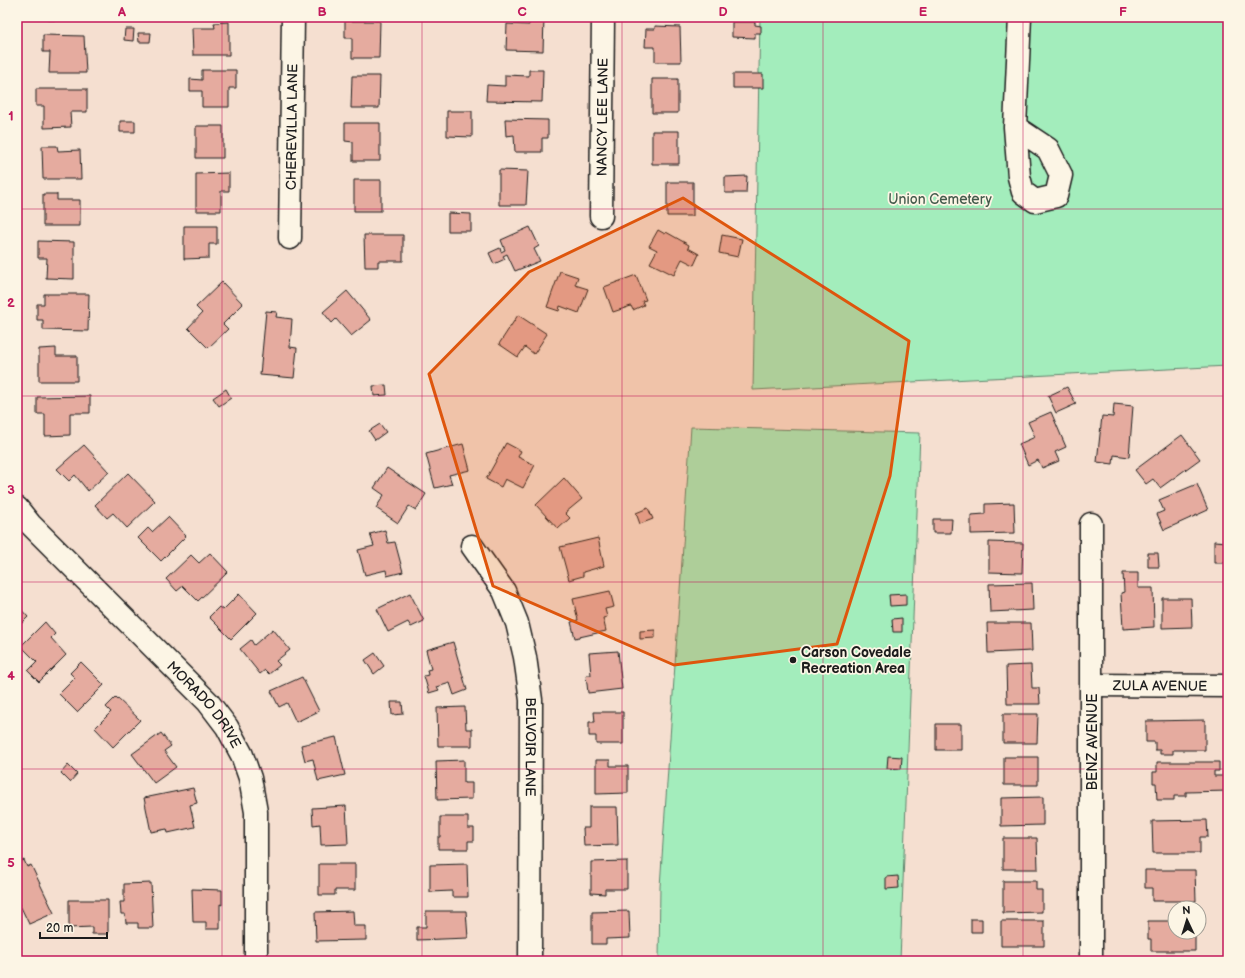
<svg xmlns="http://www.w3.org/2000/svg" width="1245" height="978" viewBox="0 0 1245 978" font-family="'Balsamiq Sans',sans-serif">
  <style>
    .green { fill: #a3edbc; stroke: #60846c }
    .building { fill: #e5ab9f; stroke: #1c1c1c }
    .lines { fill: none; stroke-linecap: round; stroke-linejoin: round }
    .minor-casing { stroke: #1c1c1c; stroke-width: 25 }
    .minor { stroke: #fcf5e5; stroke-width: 22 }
    .marked { fill: #de560d; fill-opacity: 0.2; stroke: #de560d; stroke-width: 3; stroke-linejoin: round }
    .grid { fill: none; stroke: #c2185b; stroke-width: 1; stroke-opacity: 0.55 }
    .poi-dot { fill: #1c1c1c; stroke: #fcf5e5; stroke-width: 1.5 }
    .labels { text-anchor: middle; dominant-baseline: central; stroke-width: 3.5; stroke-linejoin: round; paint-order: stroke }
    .street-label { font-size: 14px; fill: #1c1c1c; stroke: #fcf5e5 }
    .park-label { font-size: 14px; fill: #445b4c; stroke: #fcf5e5 }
    .poi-label { font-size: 14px; font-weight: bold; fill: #1c1c1c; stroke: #fcf5e5; text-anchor: start }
    .neatline { fill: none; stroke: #c2185b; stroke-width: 1.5 }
    .grid-label { font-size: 13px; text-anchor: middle; font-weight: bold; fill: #c2185b }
  </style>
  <rect width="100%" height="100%" fill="#f5dfd0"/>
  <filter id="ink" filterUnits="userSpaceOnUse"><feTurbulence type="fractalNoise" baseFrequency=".025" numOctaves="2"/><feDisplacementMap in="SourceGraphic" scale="8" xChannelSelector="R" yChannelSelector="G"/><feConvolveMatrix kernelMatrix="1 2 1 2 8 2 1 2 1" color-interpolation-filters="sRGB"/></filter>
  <g filter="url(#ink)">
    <path class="green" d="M760 17H1228V366L753 390Z
      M691 427 920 433 900 961H659L660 887Z"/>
    <path class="building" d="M48 17H76V20H48Z
      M529 18H544L543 51 506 50 507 24 529 25Z
      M345 21H380L379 58H352V38H345Z
      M229 22V55H193L192 28H215L214 23Z
      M732 22H755V25L761 26V33H755V38L732 37Z
      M655 26 680 27 681 62H655V47H645L646 29H655Z
      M125 29H134L133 41 124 40Z
      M138 33H151L150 42H139Z
      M43 35 84 36 86 73H49L50 52H43Z
      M202 70H236V88H229V107H202V91H190V79L202 80Z
      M529 70H543L542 102 486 101 487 85 505 86V75L529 76Z
      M733 74H763V88H733Z
      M352 76H380L379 108H351Z
      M652 79H678V113H652Z
      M36 89H87V112H70L71 127 44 128V106H36Z
      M447 111H472V137L447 136Z
      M505 119 548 120V138H542V152H515L514 135 506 136Z
      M120 121H135V132H120Z
      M345 123H380V161H353V142L345 141Z
      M196 126H223V158H196Z
      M652 131H679V164H652Z
      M42 146H57L58 151 80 150 81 179H43Z
      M499 170 528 171 526 205H499Z
      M229 173V191H221V211H196V174Z
      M747 176 746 193H725V177Z
      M354 180H381V211H354Z
      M667 182H693V216H667Z
      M43 194H57V200H80V226H43Z
      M448 213 471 214V231H448Z
      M184 226H217V244H209V258L184 259Z
      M530 227 539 246 534 249 540 261 515 271 507 254 503 256 505 259 494 264 489 253 500 248 501 252 505 250 501 240Z
      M658 230 665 234 666 232 689 245 688 248 699 254 694 265 682 259 674 275 650 263 657 250 649 246Z
      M364 235H403V261H378V267H365Z
      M722 235 742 239 738 257 719 253Z
      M38 241 74 242V279L46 278 47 258H38Z
      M560 271 578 277 575 285 588 289 579 313 560 306 559 311 547 307Z
      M636 275 646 300 642 301 644 305 633 310 631 306 613 312 604 287Z
      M222 282 243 304 223 324 228 329 208 348 188 328 202 313 196 307Z
      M347 291 371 320 351 336 336 319 332 323 323 312Z
      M44 294H89L88 331 43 330V320H37V304H44Z
      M266 311 277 312 276 317 292 319 290 347 297 348 294 378 260 375Z
      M518 315 547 334 534 354 525 347 518 357 499 344Z
      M56 348V356H77V381H39V349Z
      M386 385 387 395 374 396 373 386Z
      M1067 387 1076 404 1056 413 1048 396Z
      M226 389 231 398 219 406 213 398Z
      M90 396V413H70V435L45 436V414H37V397Z
      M1114 404 1133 406 1129 457 1114 455 1113 464 1097 462 1102 416 1113 417Z
      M1051 412 1066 447 1055 452 1059 461 1042 468 1038 460 1028 465 1019 444 1035 437 1028 422Z
      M380 424 386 432 375 440 369 431Z
      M1182 435 1200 459 1160 488 1153 479 1146 484 1135 470Z
      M506 443 521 451 518 457 535 465 523 488 505 479 501 487 486 479Z
      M463 444 470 470 449 475 452 484 435 488 426 454Z
      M84 445 109 472 88 491 75 475 69 481 57 469Z
      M387 468 426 494 416 510 409 506 398 523 376 508 384 495 374 488Z
      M128 473 155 501 127 528 113 513 107 518 95 505Z
      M564 478 582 499 565 513 570 518 558 529 536 505Z
      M1197 484 1208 510 1164 530 1157 514 1164 511 1159 500Z
      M1014 503 1015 533 971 534V515L985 514V504Z
      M648 508 653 519 640 524 636 513Z
      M168 517 186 536 161 561 138 538 148 528 152 532Z
      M933 519H952L951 533H933Z
      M385 530 388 543 395 542 403 572 387 576 386 570 365 575 358 550 374 546 370 534Z
      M598 538 604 566 583 572V576L569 580 560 547Z
      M1214 541 1228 542V563H1214Z
      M989 542 1023 543 1022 573 989 572Z
      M210 553 228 572 198 601 183 586 177 591 166 579 191 555 199 563Z
      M1148 553H1158L1159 567H1148Z
      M1123 573H1138V588H1153L1154 627 1123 629 1121 593 1124 592Z
      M1032 583 1033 610 990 612 989 584Z
      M610 591 614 607 605 609 607 617 603 618 606 631 575 638 571 622 578 620 573 599Z
      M410 593 424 621 411 627 408 622 388 632 377 609Z
      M239 594 257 613 231 639 209 617 219 607 223 610Z
      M906 594V605L890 606 889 595Z
      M1162 598H1191L1192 627 1162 628Z
      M17 605 28 617 17 628Z
      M902 618V632H893L892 619Z
      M45 622 55 634 51 638 66 655 39 682 28 671 37 662 21 646Z
      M987 623H1031L1032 651 988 653Z
      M273 629 290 650 276 661 280 665 269 674 265 670 260 674 240 649 251 640 254 645Z
      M655 630V638L640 639V631Z
      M453 642 467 690 454 695 450 683 437 687 439 690 429 693 424 676 428 675 427 670 431 669 426 650Z
      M618 651 622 689 588 693 586 675H591L589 653Z
      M375 653 384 666 374 674 365 660Z
      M81 662 104 685 77 712 59 694 75 678 70 673Z
      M1031 665 1032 688H1039L1040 704H1007L1006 666Z
      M302 677 319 711 296 722 287 703 279 707 271 691Z
      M116 697 140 720 113 747 95 728 111 712 106 707Z
      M391 702H402L403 714 392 715Z
      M465 707 466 729H472V746H438L437 708Z
      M594 712H623V744H596V736H589V722H595Z
      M1003 714H1038L1037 743H1003Z
      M1205 720V750H1173V754H1160V750H1155V742H1146V721Z
      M936 724H961V750H936Z
      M161 733 171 746 164 751 176 767 154 783 132 754Z
      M336 737 345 775 318 781 313 759 305 761 301 745Z
      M888 756 902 757 901 769 887 768Z
      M1004 757H1038V785H1004Z
      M464 760V783H472V799L437 800 436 761Z
      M596 760H610V766H628V793L596 794Z
      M1157 762H1219V771H1214V776H1228V791L1186 792V796H1174V800H1157L1156 783H1153V772H1157Z
      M68 765 77 774 70 782 61 773Z
      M193 788 197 803 190 805 195 827 168 833 167 829 151 832 144 798Z
      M1043 797V825L1001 826V798Z
      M346 806 348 844 321 845 320 824 313 825 312 808Z
      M589 807H617L618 845 584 846 583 828H589Z
      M440 817H468V828H474V841H468V849H438V837H440Z
      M1207 820 1208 837H1200V853H1153L1152 821Z
      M1003 838H1037L1038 869H1003Z
      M24 860 27 867 31 865 54 913 29 924 17 899V863Z
      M627 861V889H605V894L591 893V862Z
      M319 864H355V890H335V895H319Z
      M467 864 468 897H452V891L430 892V865Z
      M1145 870H1195L1196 901H1152V888H1145Z
      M898 876 899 888 886 889V877Z
      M1003 881H1036V890H1042V912L1003 913Z
      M151 883 153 928H138V923H126L125 914H121L120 902H124V884Z
      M192 889 222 890V905L220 904V929H206V922H193Z
      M69 900H108V934H92V927L69 928Z
      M353 911 354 926H366V940L316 941 315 912Z
      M426 911H466L468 938 417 940V927H426Z
      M629 911 630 938 606 939V944H592V912Z
      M971 919H982V932H971Z
      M1001 921H1044V946H1001Z
      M1148 921H1175V932H1195V951H1151V939H1148Z
      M587 960H616V961H587Z"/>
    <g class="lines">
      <defs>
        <g id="minor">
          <path d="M1015 127 1048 149 1061 175 1056 196 1035 201 1023 192 1019 177 1015 127 1020 17"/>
          <path id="s1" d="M601 216 603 17"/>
          <path id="s2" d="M290 238 293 17"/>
          <path id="s3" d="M17 508 30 524 208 702 227 727 242 755 250 778 256 812V961"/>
          <path id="s4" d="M472 546 504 591 517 623 525 657 531 700 530 961"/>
          <path id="s5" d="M1092 685 1228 686"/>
          <path d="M1091 961V524"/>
        </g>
      </defs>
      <use href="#minor" class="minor-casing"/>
      <use href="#minor" class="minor"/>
    </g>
  </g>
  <path class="marked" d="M683 198 909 341 890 476 837 644 674 665 493 586 429 374 529 272Z"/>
  <path class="grid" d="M222 17V961M422 17V961M622 17V961M823 17V961M1023 17V961M17 209H1228M17 396H1228M17 582H1228M17 769H1228"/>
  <circle class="poi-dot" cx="793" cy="660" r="4"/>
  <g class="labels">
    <g class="street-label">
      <text stroke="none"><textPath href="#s1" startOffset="99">NANCY LEE LANE</textPath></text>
      <text stroke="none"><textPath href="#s2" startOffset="111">CHEREVILLA LANE</textPath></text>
      <text stroke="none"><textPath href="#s5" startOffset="68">ZULA AVENUE</textPath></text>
      <text stroke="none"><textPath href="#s3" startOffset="272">MORADO DRIVE</textPath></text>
      <text transform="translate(1092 742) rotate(-90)">BENZ AVENUE</text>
      <text stroke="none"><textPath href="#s4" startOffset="215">BELVOIR LANE</textPath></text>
    </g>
    <g class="park-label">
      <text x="940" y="199">Union Cemetery</text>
    </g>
    <g class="poi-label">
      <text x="801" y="652">Carson Covedale<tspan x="801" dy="16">Recreation Area</tspan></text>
    </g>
  </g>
  <rect width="1245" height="978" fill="none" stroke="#fcf5e5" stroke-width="44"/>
  <g transform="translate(1187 920) rotate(356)"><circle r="19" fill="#fcf5e5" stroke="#a29e95"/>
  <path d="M0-3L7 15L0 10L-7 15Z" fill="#1c1c1c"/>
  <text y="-6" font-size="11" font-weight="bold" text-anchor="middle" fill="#1c1c1c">N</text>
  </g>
  <path d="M40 932v6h67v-6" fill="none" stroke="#1c1c1c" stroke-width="2"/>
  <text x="46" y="932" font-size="12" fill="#1c1c1c" stroke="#fcf5e5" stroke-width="3" paint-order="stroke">20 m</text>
  <rect x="22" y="22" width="1201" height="934" class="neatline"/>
  <g class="grid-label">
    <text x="122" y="16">A</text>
    <text x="322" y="16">B</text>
    <text x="522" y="16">C</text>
    <text x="723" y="16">D</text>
    <text x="923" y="16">E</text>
    <text x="1123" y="16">F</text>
    <text x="11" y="120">1</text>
    <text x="11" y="307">2</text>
    <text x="11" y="494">3</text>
    <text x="11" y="680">4</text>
    <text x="11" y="867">5</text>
  </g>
</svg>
